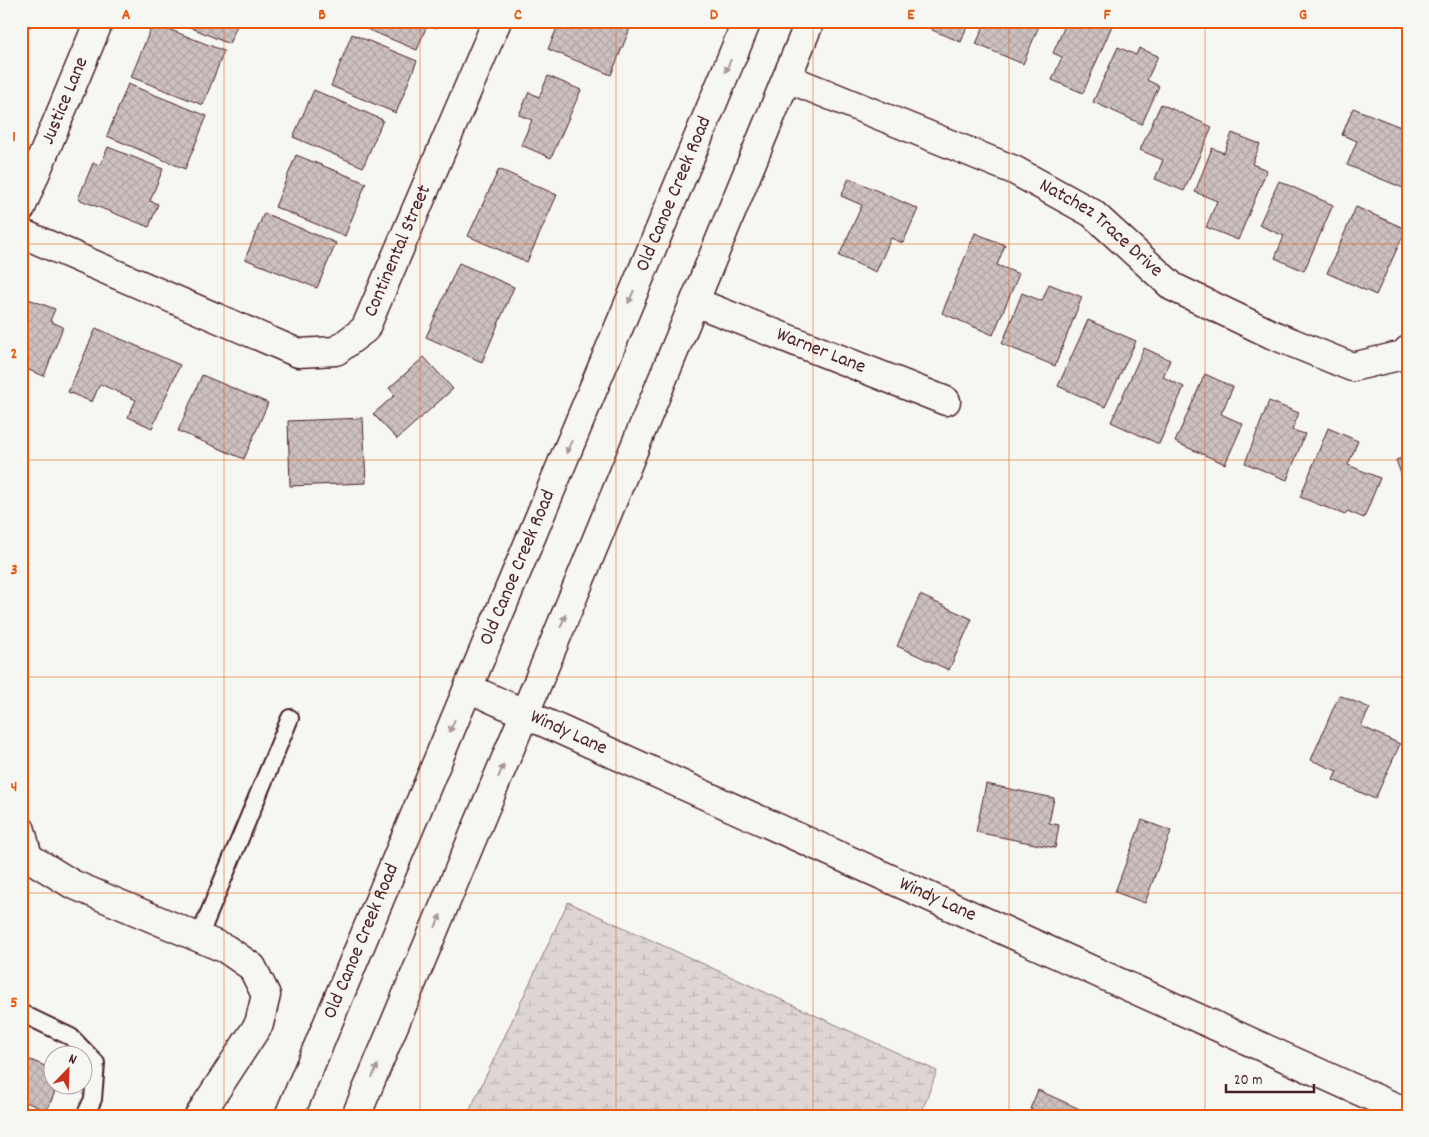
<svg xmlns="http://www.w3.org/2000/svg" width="1429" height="1137" viewBox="0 0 1429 1137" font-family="Dekko,sans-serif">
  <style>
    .wetland { fill: url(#wetland-marsh); stroke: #947a80 }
    .building { fill: url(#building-cross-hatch); stroke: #4a1f2b }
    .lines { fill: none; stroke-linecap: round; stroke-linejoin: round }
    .lane-casing { stroke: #4a1f2b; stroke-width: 20 }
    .street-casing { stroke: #4a1f2b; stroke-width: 31 }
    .secondary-casing { stroke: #4a1f2b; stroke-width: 31 }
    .lane { stroke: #f6f6f2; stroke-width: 16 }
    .street { stroke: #f6f6f2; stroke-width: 28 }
    .secondary { stroke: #f6f6f2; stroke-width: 28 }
    .oneway { fill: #a99598 }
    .grid { fill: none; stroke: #e8590c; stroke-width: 1; stroke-opacity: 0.55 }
    .labels { text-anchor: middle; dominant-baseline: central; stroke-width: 4; stroke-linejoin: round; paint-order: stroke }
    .street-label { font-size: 20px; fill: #4a1f2b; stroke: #f6f6f2 }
    .neatline { fill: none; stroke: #e8590c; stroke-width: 2 }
    .grid-label { font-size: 16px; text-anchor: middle; font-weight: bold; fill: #e8590c }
  </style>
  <defs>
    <pattern id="wetland-marsh" width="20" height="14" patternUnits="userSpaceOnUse" patternTransform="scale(1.25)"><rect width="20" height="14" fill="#ddd6d5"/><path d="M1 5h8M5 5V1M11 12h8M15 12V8" fill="none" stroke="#bfb7b7"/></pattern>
    <pattern id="building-cross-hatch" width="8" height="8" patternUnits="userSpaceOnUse" patternTransform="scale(1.25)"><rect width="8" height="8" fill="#ccc1c0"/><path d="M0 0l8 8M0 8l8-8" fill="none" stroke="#b1a5a5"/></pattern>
  </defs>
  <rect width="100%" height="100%" fill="#f6f6f2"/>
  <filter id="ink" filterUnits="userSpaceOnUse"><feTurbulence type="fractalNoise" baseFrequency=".02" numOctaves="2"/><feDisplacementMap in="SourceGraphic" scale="10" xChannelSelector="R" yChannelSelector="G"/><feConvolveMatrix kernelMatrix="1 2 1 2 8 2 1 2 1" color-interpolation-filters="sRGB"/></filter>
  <g filter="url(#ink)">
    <path class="wetland" d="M568 902 937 1071 920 1116H467Z"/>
    <path class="building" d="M21 21H32L27 31 21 29Z
      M176 21H239L229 44Z
      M364 21H438L436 28 427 25 417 50 362 27Z
      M560 21H633L611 75 548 49Z
      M936 21H969L961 42 932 30Z
      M986 21H1041L1023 64 976 44Z
      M1067 21H1114L1083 93 1052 80 1062 57 1053 53Z
      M153 23 224 51 203 105 131 77Z
      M352 34 417 61 396 113 331 86Z
      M1118 47 1136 55 1139 48 1158 56 1147 80 1159 86 1142 124 1093 102Z
      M548 76 581 90 551 158 521 145 532 120 519 115 529 92 539 97Z
      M128 84 207 116 185 169 107 136Z
      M314 90 383 120 363 167 293 137Z
      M1161 104 1212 127 1184 191 1155 179 1163 160 1140 150Z
      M1353 108 1408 130V190L1347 165 1357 141 1342 135Z
      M1232 133 1260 144 1252 164 1267 170 1238 240 1206 227 1217 201 1195 192 1212 148 1224 153Z
      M108 147 163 169 150 201 158 204 149 227 78 199 93 163 100 166Z
      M296 155 366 183 345 236 275 207Z
      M499 169 557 195 527 262 468 236Z
      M849 178 918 209 903 243 891 238 876 272 839 256 862 205 841 196Z
      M1279 181 1333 205 1304 271 1275 258 1284 236 1259 225Z
      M1356 207 1406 229 1376 295 1327 273Z
      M264 213 336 243 317 288 245 259Z
      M975 233 1005 245 997 265 1019 274 993 335 942 313Z
      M459 263 514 287 482 362 426 337Z
      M1049 284 1082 297 1055 366 1002 344 1022 293 1042 301Z
      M26 298 55 309 50 321 63 327 44 376 21 367V310Z
      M1088 320 1136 341 1105 407 1058 386Z
      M96 328 180 365 152 428 128 417 136 400 100 384 92 402 68 392Z
      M1144 348 1170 360 1163 377 1184 387 1159 444 1111 422Z
      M424 357 453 389 397 439 373 414 395 395 389 388Z
      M1205 374 1233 387 1221 414 1243 424 1225 464 1175 442Z
      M202 375 268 403 244 459 178 431Z
      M1269 401 1299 413 1292 430 1305 434 1287 480 1245 463Z
      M363 418 366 483 290 486 288 421Z
      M1328 428 1358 441 1348 465 1380 478 1364 518 1347 511 1345 515 1300 497Z
      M1408 456V493L1396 460Z
      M920 595 972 619 949 670 897 646Z
      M1339 695 1370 708 1361 726 1400 744 1375 799 1333 780 1337 771 1311 760Z
      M986 784 1054 798 1049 823 1059 825 1055 848 976 832Z
      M1142 820 1171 831 1145 903 1115 892Z
      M21 1056 52 1069V1084H58L47 1111 21 1100Z
      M1038 1090 1095 1116H1040L1041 1113 1030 1109Z"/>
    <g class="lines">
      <defs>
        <path id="lane" d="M199 937 290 718
          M21 1013 71 1037 96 1063 93 1099 85 1116"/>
        <g id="street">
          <path id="s1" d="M787 78 1014 170 1092 213 1173 287 1271 334 1352 367 1403 355 1408 350"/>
          <path id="s2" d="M21 208 99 21"/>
          <path id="s3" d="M21 233 298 353 336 351 365 329 497 21"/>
          <path id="s4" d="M695 302 946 401"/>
          <path id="s5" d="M468 688 1408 1113"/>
          <path d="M21 830 28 857 72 884 226 949 252 967 266 995 259 1024 199 1116"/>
        </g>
        <g id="secondary">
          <path id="s6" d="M289 1116 747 21"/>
          <path d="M356 1116 545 665 810 21"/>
        </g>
      </defs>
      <use href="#lane" class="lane-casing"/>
      <use href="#street" class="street-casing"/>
      <use href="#secondary" class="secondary-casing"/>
      <use href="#lane" class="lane"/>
      <use href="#street" class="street"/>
      <use href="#secondary" class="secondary"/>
    </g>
    <defs><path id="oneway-solid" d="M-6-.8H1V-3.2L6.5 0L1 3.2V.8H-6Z" transform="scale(1.25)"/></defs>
    <g class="oneway">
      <use href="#oneway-solid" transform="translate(728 66) rotate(113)"/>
      <use href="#oneway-solid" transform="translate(631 297) rotate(113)"/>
      <use href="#oneway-solid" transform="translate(569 447) rotate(113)"/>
      <use href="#oneway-solid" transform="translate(563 621) rotate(-68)"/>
      <use href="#oneway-solid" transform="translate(452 726) rotate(113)"/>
      <use href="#oneway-solid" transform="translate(501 771) rotate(-67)"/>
      <use href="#oneway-solid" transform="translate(438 921) rotate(-67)"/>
      <use href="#oneway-solid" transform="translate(375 1071) rotate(-67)"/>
    </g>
  </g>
  <path class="grid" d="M224 21V1116M420 21V1116M616 21V1116M813 21V1116M1009 21V1116M1205 21V1116M21 244H1408M21 460H1408M21 677H1408M21 893H1408"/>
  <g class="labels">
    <g class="street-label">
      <text stroke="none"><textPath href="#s2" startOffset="116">Justice Lane</textPath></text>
      <text stroke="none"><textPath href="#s6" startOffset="999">Old Canoe Creek Road</textPath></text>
      <text stroke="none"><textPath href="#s1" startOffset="350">Natchez Trace Drive</textPath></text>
      <text stroke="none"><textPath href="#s3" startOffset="461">Continental Street</textPath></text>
      <text stroke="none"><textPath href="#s4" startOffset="135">Warner Lane</textPath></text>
      <text stroke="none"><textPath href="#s6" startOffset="594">Old Canoe Creek Road</textPath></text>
      <text stroke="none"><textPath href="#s5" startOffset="110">Windy Lane</textPath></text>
      <text stroke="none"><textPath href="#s5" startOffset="515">Windy Lane</textPath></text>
      <text stroke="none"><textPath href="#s6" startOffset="189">Old Canoe Creek Road</textPath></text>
    </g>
  </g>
  <rect width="1429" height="1137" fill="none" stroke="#f6f6f2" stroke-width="55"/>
  <g transform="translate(68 1070) rotate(23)"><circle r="24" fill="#f6f6f2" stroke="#b1a0a2"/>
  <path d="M0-4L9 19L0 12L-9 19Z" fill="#c8321e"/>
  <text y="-8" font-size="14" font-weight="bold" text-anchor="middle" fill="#4a1f2b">N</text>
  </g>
  <path d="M1226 1084v8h88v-8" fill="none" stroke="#4a1f2b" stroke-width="2.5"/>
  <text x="1234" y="1084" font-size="15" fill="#4a1f2b" stroke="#f6f6f2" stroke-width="4" paint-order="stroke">20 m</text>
  <rect x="28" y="28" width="1374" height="1082" class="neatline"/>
  <g class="grid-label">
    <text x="126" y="19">A</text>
    <text x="322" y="19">B</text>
    <text x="518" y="19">C</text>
    <text x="714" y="19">D</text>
    <text x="911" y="19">E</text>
    <text x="1107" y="19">F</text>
    <text x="1303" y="19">G</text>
    <text x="14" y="141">1</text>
    <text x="14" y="358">2</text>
    <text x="14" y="574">3</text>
    <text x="14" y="791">4</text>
    <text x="14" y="1007">5</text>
  </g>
</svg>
